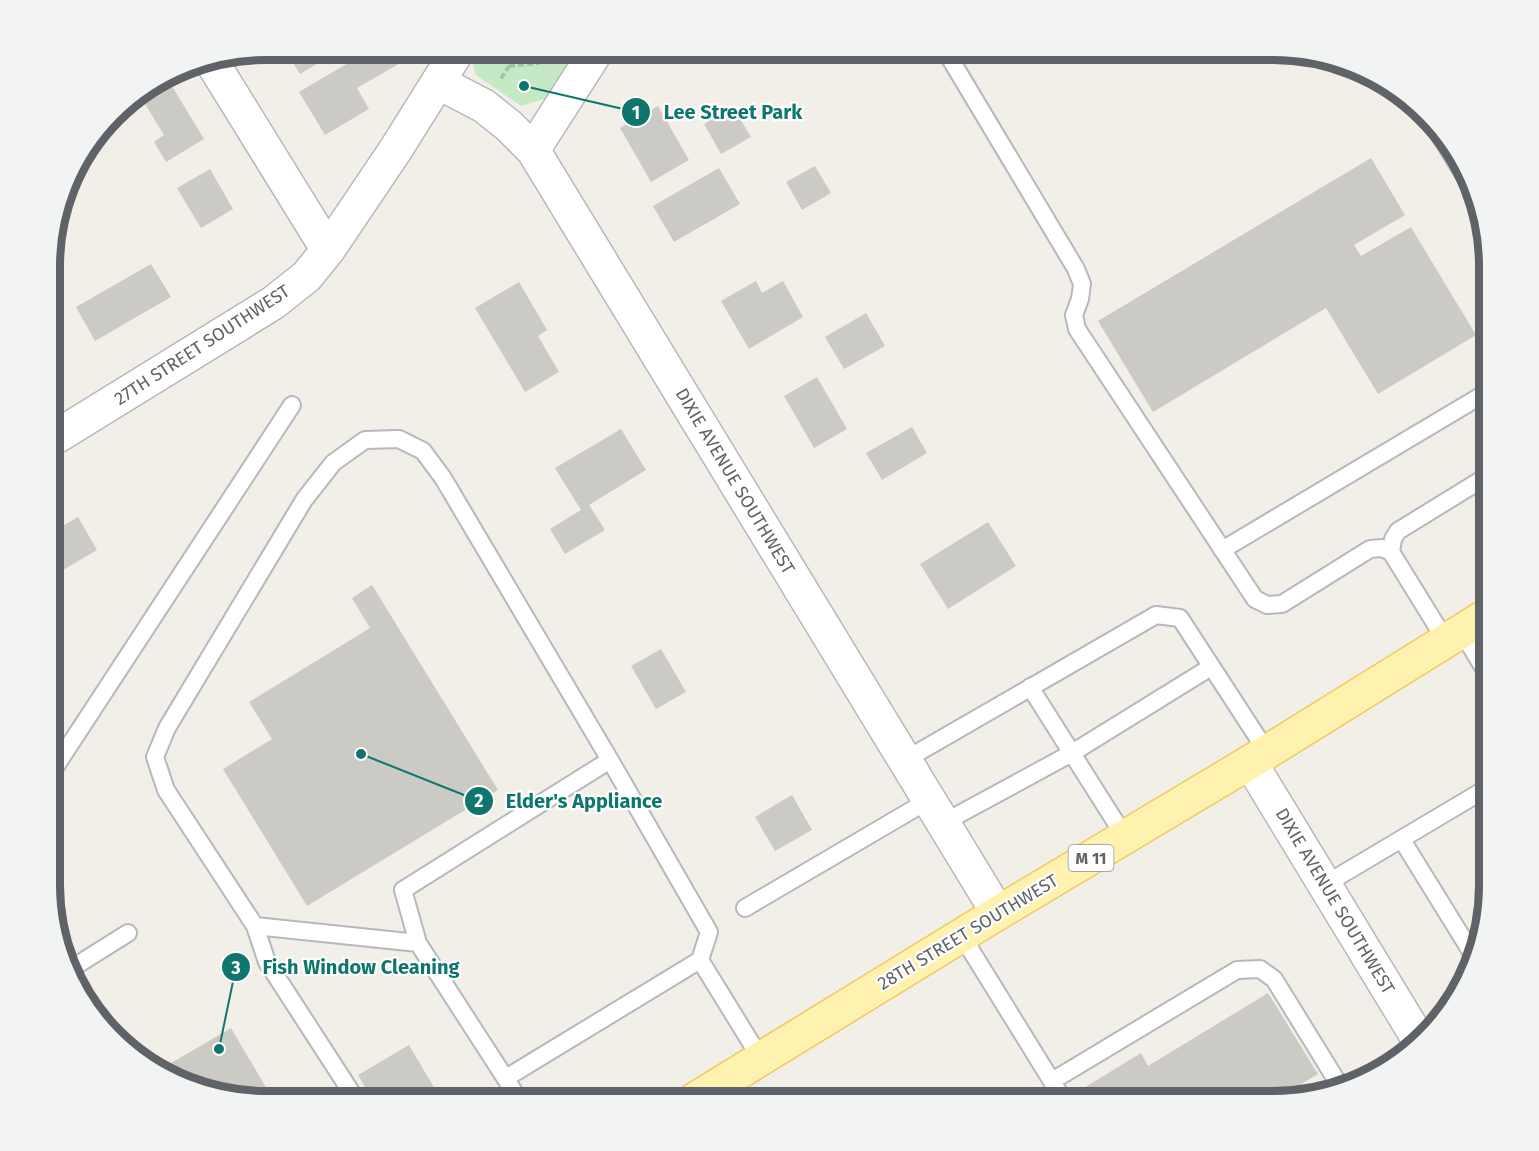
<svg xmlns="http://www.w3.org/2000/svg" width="1539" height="1151" viewBox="0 0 1539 1151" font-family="'Fira Sans',sans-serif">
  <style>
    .green { fill: #c5e8c5 }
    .building { fill: #cccac5 }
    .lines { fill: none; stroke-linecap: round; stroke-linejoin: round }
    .service-casing { stroke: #b5b8bc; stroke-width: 20 }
    .minor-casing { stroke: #b5b8bc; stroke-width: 36 }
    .primary-casing { stroke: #f2c960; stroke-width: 36 }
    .path { stroke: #9cc7a9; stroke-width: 4; stroke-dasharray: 6 3; stroke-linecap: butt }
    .service { stroke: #fff; stroke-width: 16 }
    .minor { stroke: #fff; stroke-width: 33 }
    .primary { stroke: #fff2af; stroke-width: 33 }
    .labels { text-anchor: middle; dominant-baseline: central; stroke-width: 4.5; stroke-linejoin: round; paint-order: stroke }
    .shield { fill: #fff; stroke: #8f9295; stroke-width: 1.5 }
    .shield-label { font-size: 16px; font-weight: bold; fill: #5f6368 }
    .street-label { font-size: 18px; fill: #5f6368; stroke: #fff }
    .rim { fill: none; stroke: #5f6368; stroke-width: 8 }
    .leader { fill: none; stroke: #0f766e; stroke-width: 2 }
    .callout-dot { fill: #0f766e; stroke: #fff; stroke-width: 2 }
    .mark-label { font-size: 18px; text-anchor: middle; font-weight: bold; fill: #fff }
    .callout-label { font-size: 20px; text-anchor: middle; font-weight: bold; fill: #0f766e; stroke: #fff; stroke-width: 4.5; stroke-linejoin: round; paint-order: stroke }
  </style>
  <rect width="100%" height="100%" fill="#f1efe8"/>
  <path class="green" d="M474 50H579L548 98 521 106 476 75 470 56Z"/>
  <path class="building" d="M285 50H338L339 51 300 74Z
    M370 50H394L402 62 357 88 369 109 325 135 299 92Z
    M167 78 204 139 166 162 154 142 164 135 139 94Z
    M658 106 689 160 651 182 620 128Z
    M733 107 751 137 721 154 704 124Z
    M1371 158 1405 215 1354 245 1361 256 1411 227 1476 335 1378 394 1326 308 1153 412 1098 321Z
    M815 166 831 193 802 210 786 182Z
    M719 168 740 204 674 242 653 206Z
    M210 169 233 209 201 228 177 188Z
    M151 264 171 297 95 341 76 307Z
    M756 281 762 293 783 281 803 317 749 349 721 301Z
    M519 282 547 330 538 336 559 372 525 392 475 308Z
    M866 313 885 346 844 369 825 337Z
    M51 343 62 361 51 367Z
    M817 377 847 429 814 448 784 396Z
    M912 427 927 453 882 480 866 453Z
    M621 429 646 470 589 505 605 530 565 554 550 529 581 510 555 468Z
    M78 517 97 550 51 577V533Z
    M988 522 1016 566 948 609 920 564Z
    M372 585 498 790 307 906 223 769 272 739 249 702 370 628 352 598Z
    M661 649 686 692 656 709 631 666Z
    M792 795 812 830 775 851 755 817Z
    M1268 993 1318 1074 1273 1101H1079L1074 1094 1141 1053 1148 1066Z
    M231 1028 274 1101H252L184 1085 159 1070Z
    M409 1045 442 1101H373L358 1075Z"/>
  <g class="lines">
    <defs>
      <path id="service" d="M945 50 1076 269 1082 284 1080 299 1074 315 1077 329 1255 599 1267 605 1282 604 1370 549 1382 548 1391 552 1446 641
        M1441 137 1471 186
        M1222 550 1489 391
        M1391 552 1393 539 1398 531 1489 475
        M1462 632 1489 677
        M1030 687 1125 837
        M905 760 1156 615 1180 618 1267 752
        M50 775 292 405
        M943 823 1072 753 1211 667
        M1402 840 1475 958
        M1324 885 1489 787
        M745 908 929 800
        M255 926 166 790 155 757 167 728 304 500 333 463 365 440 399 439 423 451 443 478 610 760
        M962 936 1064 1101
        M69 970 128 933
        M506 1078 700 960
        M1052 1081 1237 970 1260 969 1274 979 1340 1086
        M357 1101 267 962 255 926 418 943
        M520 1101 418 943 403 890 610 760 709 932 700 960 761 1059"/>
      <path id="minor" d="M210 59 328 250
        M438 82 484 106 509 126 533 150 998 913
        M533 150 597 50
        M51 440 273 303 307 276 328 250 396 149 458 50
        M1250 762 1419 1040"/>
      <path id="primary" d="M692 1101 998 913 1267 752 1489 614"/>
    </defs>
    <use href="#service" class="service-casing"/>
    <use href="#minor" class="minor-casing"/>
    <use href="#primary" class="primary-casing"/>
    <path class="path" d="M500 50 509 66 500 80
      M509 66 538 63 553 50"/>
    <use href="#service" class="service"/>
    <use href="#minor" class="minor"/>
    <use href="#primary" class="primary"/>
  </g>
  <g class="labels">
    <rect class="shield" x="1068.5" y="845" width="45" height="26" rx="4.5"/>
    <g class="shield-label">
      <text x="1091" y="858">M 11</text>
    </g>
    <g class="street-label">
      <text transform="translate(202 345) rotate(-33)">27TH STREET SOUTHWEST</text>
      <text transform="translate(735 481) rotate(59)">DIXIE AVENUE SOUTHWEST</text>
      <text transform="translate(1335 901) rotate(59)">DIXIE AVENUE SOUTHWEST</text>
      <text transform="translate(968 932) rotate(-31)">28TH STREET SOUTHWEST</text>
    </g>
  </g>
  <path d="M0 0H1539V1151H0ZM266 60H1273A206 206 0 0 1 1479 266V885A206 206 0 0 1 1273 1091H266A206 206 0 0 1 60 885V266A206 206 0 0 1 266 60Z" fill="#f2f3f3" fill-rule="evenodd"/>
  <path class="rim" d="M266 60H1273A206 206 0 0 1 1479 266V885A206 206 0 0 1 1273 1091H266A206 206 0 0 1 60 885V266A206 206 0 0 1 266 60Z"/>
  <path class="leader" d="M524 86L636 112M361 754L479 801M219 1049L236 967"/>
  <g class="callout-dot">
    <circle cx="524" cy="86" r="6"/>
    <circle cx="361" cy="754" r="6"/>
    <circle cx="219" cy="1049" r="6"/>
    <circle cx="636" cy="112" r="15"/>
    <circle cx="479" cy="801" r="15"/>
    <circle cx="236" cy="967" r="15"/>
  </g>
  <g class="mark-label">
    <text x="636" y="119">1</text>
    <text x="479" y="807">2</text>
    <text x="236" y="974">3</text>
  </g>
  <g class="callout-label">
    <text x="733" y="119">Lee Street Park</text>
    <text x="584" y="808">Elder's Appliance</text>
    <text x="361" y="974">Fish Window Cleaning</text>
  </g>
</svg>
